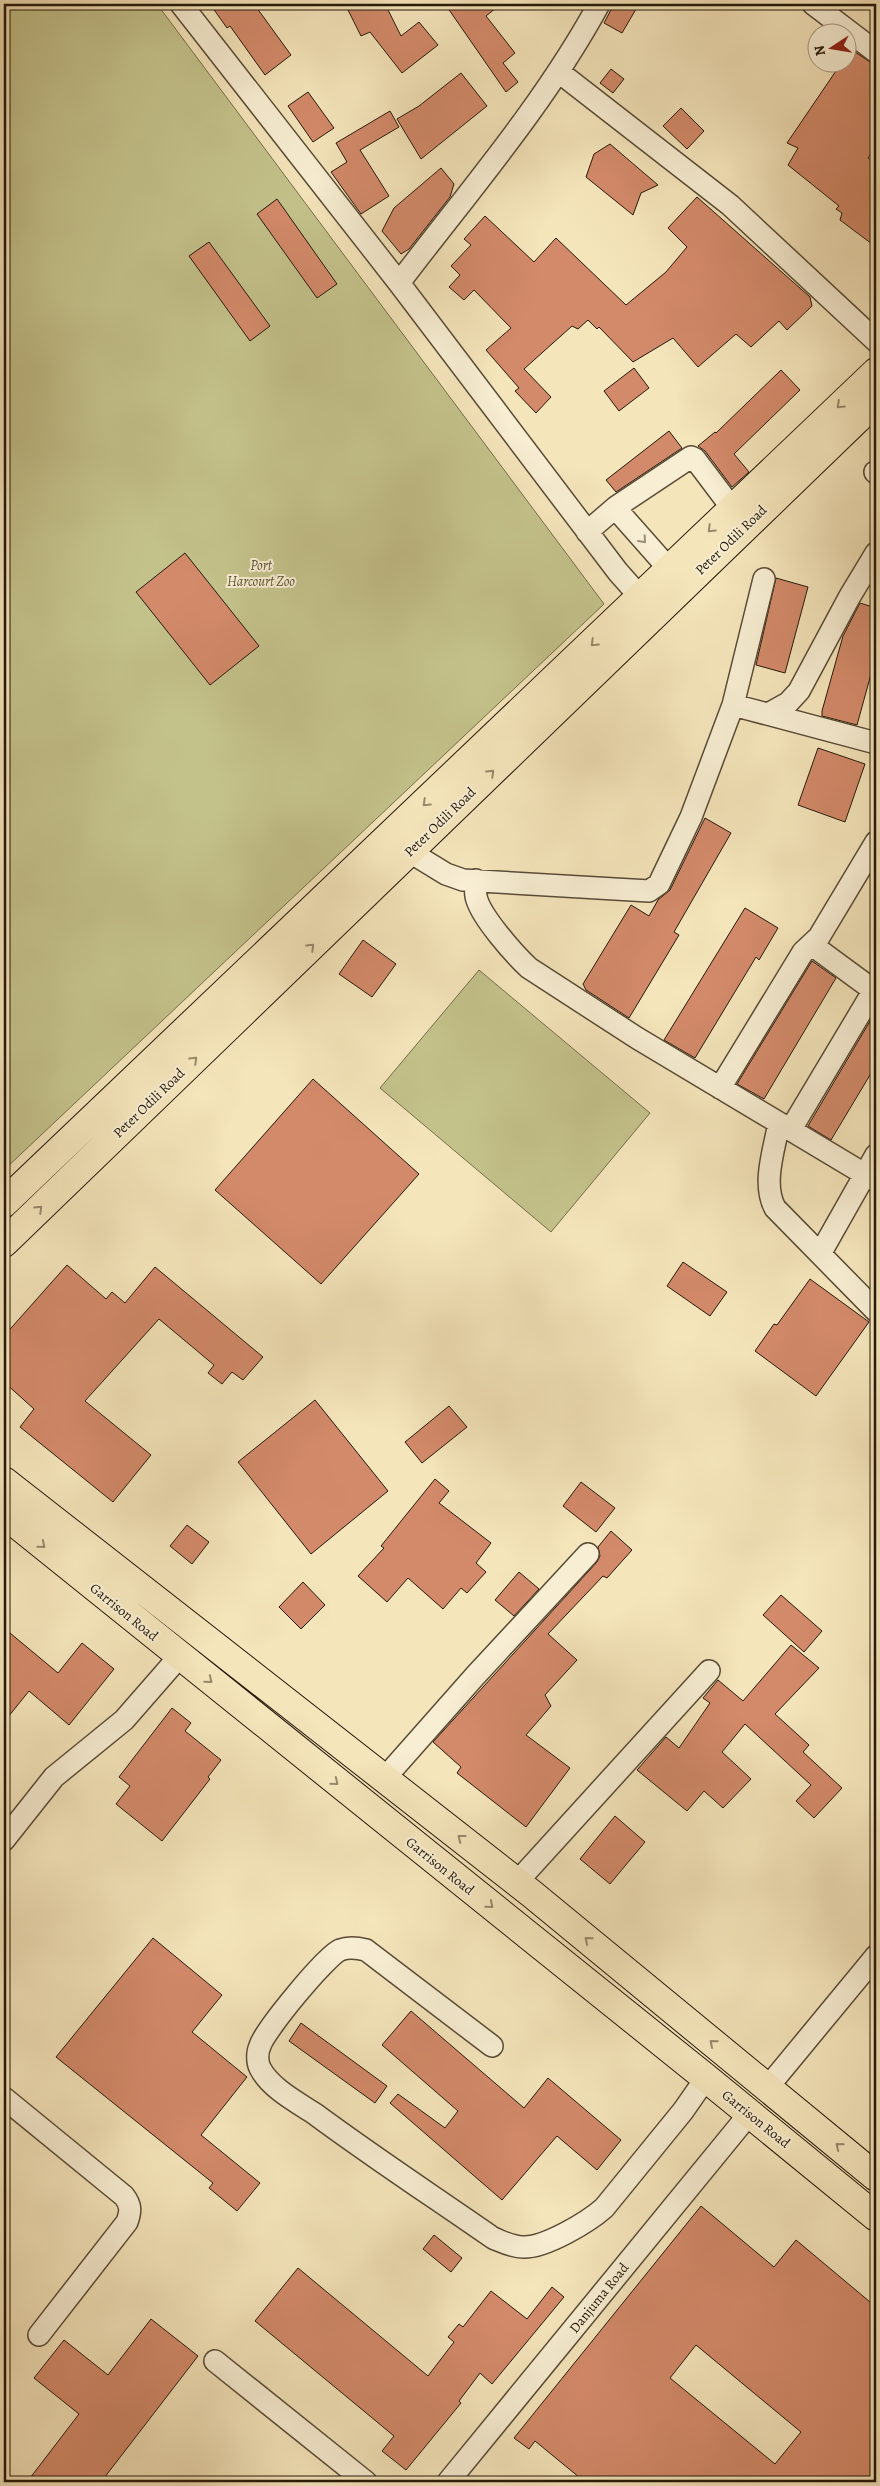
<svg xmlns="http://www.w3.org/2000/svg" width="880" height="2486" viewBox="0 0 880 2486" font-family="Alegreya,serif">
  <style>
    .green { fill: #c4c28b; stroke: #746d4a }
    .building { fill: #d38a6a; stroke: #251809; fill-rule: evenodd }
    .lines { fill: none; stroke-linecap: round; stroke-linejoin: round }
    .minor-casing { stroke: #594b36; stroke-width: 24 }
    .major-casing { stroke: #251809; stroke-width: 30 }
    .minor { stroke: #f8eed3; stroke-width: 21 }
    .major { stroke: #f5e5bb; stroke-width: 28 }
    .oneway { stroke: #97896b }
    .oneway2 { stroke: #998e78 }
    .labels { text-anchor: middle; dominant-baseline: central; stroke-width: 4; stroke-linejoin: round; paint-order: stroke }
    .street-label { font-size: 14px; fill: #251809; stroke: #f8eed3 }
    .park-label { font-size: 14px; font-style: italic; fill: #5d5436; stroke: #f8eed3 }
  </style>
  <rect width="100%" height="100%" fill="#f5e5bb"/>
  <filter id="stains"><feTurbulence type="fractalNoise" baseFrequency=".004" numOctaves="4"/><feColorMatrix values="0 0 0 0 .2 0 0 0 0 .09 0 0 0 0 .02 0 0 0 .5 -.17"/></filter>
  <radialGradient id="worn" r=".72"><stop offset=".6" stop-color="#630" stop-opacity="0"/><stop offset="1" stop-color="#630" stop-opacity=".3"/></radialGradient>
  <path class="green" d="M4 4H157L604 604 4 1170Z
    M479 970 650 1113 551 1232 380 1088Z"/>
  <path class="building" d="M210 4H254L291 55 265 75 230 26 227 28Z
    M345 4H385L401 36 419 22 438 45 402 73 370 32 361 36Z
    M445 4H501L486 16 515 53 503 63 518 82 506 92Z
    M614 4H639L622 33 604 23Z
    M850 52H855L876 66V147L868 158 876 163V247L840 220 842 213 836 209 839 206 788 165 798 148 787 143 842 62H848Z
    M611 69 624 79 613 93 600 83Z
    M461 73 487 106 421 159 397 119 419 106Z
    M308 92 334 128 313 142 288 106Z
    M681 108 704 131 687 149 663 126Z
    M390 111 399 127 360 150 389 196 361 214 331 172 347 162 336 143Z
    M610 144 658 185 641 193 633 215 586 177 594 154Z
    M441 168 454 184 450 197 409 249 401 254 382 231 394 208Z
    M697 197 810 297 812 306 787 330 779 321 751 347 736 334 698 367 673 338 633 362 599 327 597 329 588 320 578 329 572 326 524 369 551 397 536 413 515 391 519 388 486 350 511 328 474 290 464 300 449 287 460 275 451 266 471 245 464 239 485 216 534 262 556 238 626 305 666 272 687 247 668 228Z
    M277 199 337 284 317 298 257 214Z
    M209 242 270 326 250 341 189 256Z
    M634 368 649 388 619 411 604 391Z
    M781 370 800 390 734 454 749 472 732 487 705 451 698 446 715 432 716 433Z
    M669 431 682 448 616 492 606 480Z
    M185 553 259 646 210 685 136 592Z
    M776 578 808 587 785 673 756 665Z
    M860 603 876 608V656L857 725 822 716V711L843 636Z
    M818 748 865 764 845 822 798 805Z
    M705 818 731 833 674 932 679 935 629 1018 586 990 583 984 631 905 649 916 658 900 670 890Z
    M745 908 778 928 759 960 756 957 695 1058 664 1040Z
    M363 940 396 964 372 997 339 974Z
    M812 961 836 978 764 1099 737 1084Z
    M876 1011V1065L831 1140 808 1126Z
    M313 1079 419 1174 321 1284 215 1190Z
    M683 1262 727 1292 710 1316 667 1286Z
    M67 1265 106 1299 112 1292 125 1303 155 1267 263 1357 243 1380 232 1372 222 1384 208 1373 214 1365 159 1319 85 1401 151 1455 113 1502 20 1427 34 1409 4 1382V1336Z
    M810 1279 869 1322 816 1396 755 1351 774 1324 777 1325Z
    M315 1400 388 1491 311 1554 238 1462Z
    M449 1406 467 1427 422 1463 405 1442Z
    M435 1479 449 1491 439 1503 491 1543 476 1563 486 1572 467 1593 461 1588 443 1609 408 1578 387 1602 358 1576 384 1548 381 1546Z
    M581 1482 615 1508 596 1532 563 1506Z
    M187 1525 209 1542 192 1564 170 1546Z
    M611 1531 632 1550 607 1578 603 1576 548 1634 577 1660 545 1695 551 1706 526 1735 570 1768 526 1827 457 1773 461 1767 433 1742 597 1562 600 1556 598 1547Z
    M519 1572 539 1589 514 1616 495 1600Z
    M303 1582 325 1605 301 1629 279 1607Z
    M781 1595 822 1631 804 1652 763 1615Z
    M4 1628 58 1673 82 1643 114 1669 69 1725 29 1691 4 1722Z
    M791 1645 819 1668 775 1714 809 1745 803 1752 842 1788 814 1818 796 1801 811 1785 745 1724 722 1752 751 1779 723 1808 704 1791 687 1811 637 1770 666 1737 679 1748 710 1703 703 1698 718 1680 743 1701Z
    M172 1708 191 1723 185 1731 221 1760 208 1777 210 1779 162 1841 116 1804 130 1786 119 1777Z
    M615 1816 645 1842 610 1884 580 1859Z
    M153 1938 222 1995 192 2032 247 2077 201 2135 260 2183 237 2211 209 2188 213 2183 56 2057Z
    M411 2011 524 2108 548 2078 621 2140 597 2170 557 2136 502 2200 390 2103 398 2094 445 2128 458 2111 382 2045Z
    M301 2023 387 2086 375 2103 289 2041Z
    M701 2206 774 2267 796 2240 876 2307V2482H585L535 2441 529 2449 514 2438ZM696 2345 801 2432 775 2464 670 2378Z
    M434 2235 462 2258 451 2272 423 2249Z
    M298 2268 428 2376 454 2342 448 2337 459 2324 463 2327 491 2291 527 2319 552 2287 564 2297 492 2384 480 2373 459 2401 461 2403 406 2470 382 2451 394 2436 255 2321Z
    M151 2319 198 2356 101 2482H27L79 2414 34 2378 64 2340 108 2375Z"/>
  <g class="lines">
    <defs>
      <path id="minor" d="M181 4 399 283 618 572 650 608
        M813 4 876 52
        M559 72 730 205 876 341
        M399 283C468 192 544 105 599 4
        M875 472 876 473
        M617 510 670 570
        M587 532 616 507 691 457 695 459 732 508
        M733 705 876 743
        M770 713 788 703 799 691 850 596 876 553
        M410 852 446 874 463 880 649 891 659 884 691 817 733 705 764 579
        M476 880C476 885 475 891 476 896 479 915 515 955 529 968L637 1038 876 1181
        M812 945 876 992
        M720 1088 803 952 819 937 876 842
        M779 1123C774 1150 762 1184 775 1208L876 1311
        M791 1129 874 990
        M820 1254 876 1155
        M384 1779 475 1676 588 1554
        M4 1840 54 1777 124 1720 179 1657
        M517 1882 709 1671
        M492 2046 366 1950C358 1948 348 1947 340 1950 326 1956 264 2031 260 2046 257 2052 257 2062 260 2068 270 2088 297 2102 315 2114 373 2157 434 2197 493 2238 503 2242 512 2247 523 2247 545 2248 588 2222 604 2208L683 2111 706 2078
        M767 2088 876 1956
        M4 2098 124 2196C131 2205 131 2211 127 2222L39 2335
        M215 2361 366 2482
        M448 2482 750 2113"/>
      <path id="major" d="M4 1203 876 372
        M4 1243 876 401
        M4 1481 532 1894 876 2177
        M4 1514 706 2078 876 2217"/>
    </defs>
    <use href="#minor" class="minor-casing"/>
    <use href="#major" class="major-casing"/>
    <use href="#minor" class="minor"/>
    <use href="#major" class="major"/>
  </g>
  <defs><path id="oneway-chevron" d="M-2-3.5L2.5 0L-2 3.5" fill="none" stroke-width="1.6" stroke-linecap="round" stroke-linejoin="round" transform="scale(1.25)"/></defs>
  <g class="oneway">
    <use href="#oneway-chevron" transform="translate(840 405) rotate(137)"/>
    <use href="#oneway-chevron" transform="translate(711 529) rotate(136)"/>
    <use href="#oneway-chevron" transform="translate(594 643) rotate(136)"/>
    <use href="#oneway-chevron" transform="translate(491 773) rotate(-44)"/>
    <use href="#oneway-chevron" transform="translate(426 803) rotate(136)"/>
    <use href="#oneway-chevron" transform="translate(311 947) rotate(-44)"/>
    <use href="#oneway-chevron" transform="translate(194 1060) rotate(-44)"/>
    <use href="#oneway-chevron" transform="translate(39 1209) rotate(-44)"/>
    <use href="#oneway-chevron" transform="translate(42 1545) rotate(39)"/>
    <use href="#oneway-chevron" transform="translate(209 1680) rotate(39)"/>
    <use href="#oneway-chevron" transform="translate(335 1782) rotate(39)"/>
    <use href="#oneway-chevron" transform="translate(461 1838) rotate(-142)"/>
    <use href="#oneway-chevron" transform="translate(490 1905) rotate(39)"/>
    <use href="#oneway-chevron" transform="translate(588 1940) rotate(-140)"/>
    <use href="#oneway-chevron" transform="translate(713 2043) rotate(-140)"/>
    <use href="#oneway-chevron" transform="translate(839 2146) rotate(-141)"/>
  </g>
  <use class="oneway2" href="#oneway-chevron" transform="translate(643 540) rotate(48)"/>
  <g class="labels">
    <g class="street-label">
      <text transform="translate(731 540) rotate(-44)">Peter Odili Road</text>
      <text transform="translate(440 822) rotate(-44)">Peter Odili Road</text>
      <text transform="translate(149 1103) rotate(-44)">Peter Odili Road</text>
      <text transform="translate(124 1612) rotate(39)">Garrison Road</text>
      <text transform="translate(440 1866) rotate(39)">Garrison Road</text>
      <text transform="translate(756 2119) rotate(39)">Garrison Road</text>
      <text transform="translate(599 2298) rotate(-51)">Danjuma Road</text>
    </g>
    <g class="park-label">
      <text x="261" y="565">Port<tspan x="261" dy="16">Harcourt Zoo</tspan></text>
    </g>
  </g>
  <rect width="880" height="2486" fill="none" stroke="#f5e5bb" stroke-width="20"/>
  <rect x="5" y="5" width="870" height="2476" fill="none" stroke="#251809" stroke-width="2.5"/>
  <rect x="10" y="10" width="860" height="2466" fill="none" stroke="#251809"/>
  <g transform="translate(832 48) rotate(258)"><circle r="24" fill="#f8eed3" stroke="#a49882"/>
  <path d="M0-4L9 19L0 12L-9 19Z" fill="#8f2418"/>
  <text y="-8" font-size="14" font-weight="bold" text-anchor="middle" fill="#251809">N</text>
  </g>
  <rect width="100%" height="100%" filter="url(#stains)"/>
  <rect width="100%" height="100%" fill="url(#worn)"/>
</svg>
